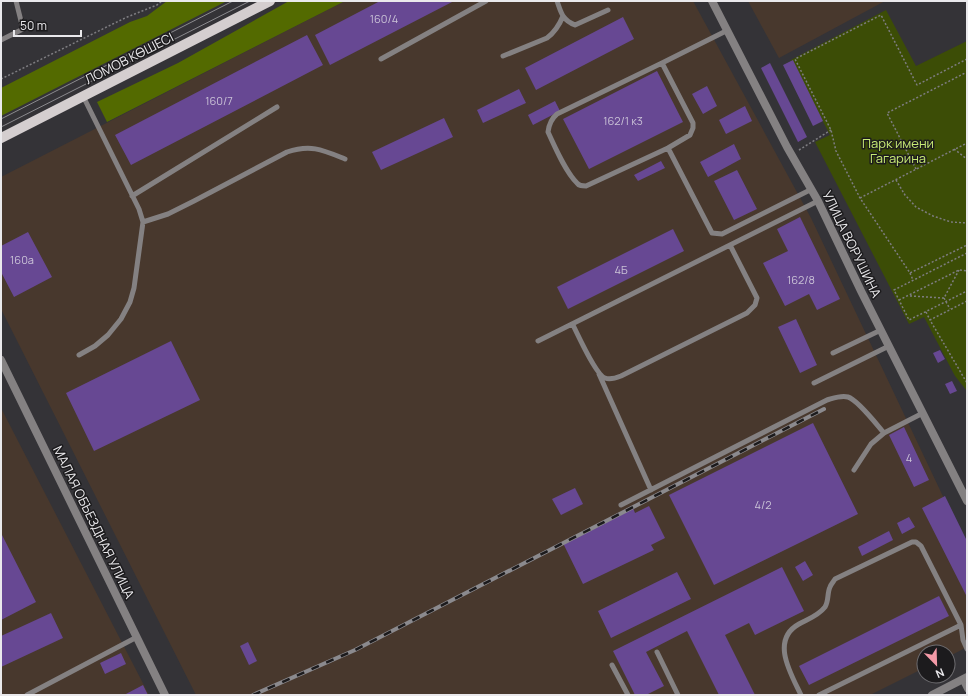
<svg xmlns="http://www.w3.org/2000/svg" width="968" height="696" viewBox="0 0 968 696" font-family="Manrope,sans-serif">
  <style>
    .industrial { fill: #48382d }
    .green { fill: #3c4d06 }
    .forest { fill: #536a00 }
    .building { fill: #674893 }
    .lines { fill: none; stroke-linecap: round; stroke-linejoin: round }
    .path { stroke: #7e7d81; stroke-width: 1.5; stroke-dasharray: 2 2; stroke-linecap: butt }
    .service { stroke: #848182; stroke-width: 5 }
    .tertiary { stroke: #848182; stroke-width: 8 }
    .primary { stroke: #d4cecf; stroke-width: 10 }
    .tram { stroke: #8b8a8e; stroke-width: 1 }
    .rail-casing { stroke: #8b8a8e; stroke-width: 4 }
    .rail { stroke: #1c1b1d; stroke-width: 2.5; stroke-dasharray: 8; stroke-linecap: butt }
    .labels { text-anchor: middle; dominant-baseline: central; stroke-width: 3; stroke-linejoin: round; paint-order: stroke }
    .number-label { font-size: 11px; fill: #c9c1d6 }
    .street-label { font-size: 13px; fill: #eae9ec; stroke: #1c1b1d }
    .park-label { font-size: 13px; fill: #c8eb75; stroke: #1c1b1d }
  </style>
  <rect width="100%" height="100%" fill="#343337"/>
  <path class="industrial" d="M345 1H693L811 218 967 547V647L948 657V652H924V668L870 695H196L1 309V177Z
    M748 1H885L779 58Z
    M1 408 149 695H1Z"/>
  <path class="green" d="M886 10 916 66 967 41V391L955 376 924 317 909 324 815 142 830 135 791 60Z"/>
  <path class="forest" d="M167 1H227L1 116V88L130 22 147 16Z
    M289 1H345L107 122 97 102 178 63Z"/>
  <path class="building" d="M380 1H454L330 65 315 35Z
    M623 17 634 39 536 90 525 68Z
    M307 35 323 65 131 165 115 135Z
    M793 60 823 121 813 126 783 65Z
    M770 63 807 137 798 142 761 68Z
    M657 71 683 122 589 169 563 119Z
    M707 86 717 106 703 114 692 94Z
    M519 89 526 103 483 123 477 110Z
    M555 101 560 111 533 125 528 115Z
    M745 106 752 121 726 134 719 120Z
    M444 118 453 137 381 170 372 152Z
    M734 144 741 159 708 177 700 162Z
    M661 161 665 168 638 181 634 175Z
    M737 170 757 209 734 220 714 181Z
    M800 217 840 299 817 310 809 294 785 306 763 263 788 251 777 229Z
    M673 229 684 251 568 309 557 287Z
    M28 232 52 277 14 297 1 272V246Z
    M796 319 817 365 800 373 778 327Z
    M171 341 200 400 94 451 66 393Z
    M940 350 945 359 938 363 933 353Z
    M952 381 957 391 950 394 945 384Z
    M813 423 858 514 714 585 669 495Z
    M904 427 929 480 914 487 889 435Z
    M575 488 583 504 561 515 552 499Z
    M945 496 967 541V597L922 508Z
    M649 506 665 538 651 545 654 550 583 584 563 543 633 508 635 513Z
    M909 517 915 527 902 534 897 523Z
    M889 531 893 540 862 556 858 547Z
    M1 533 36 602 1 620Z
    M805 561 813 575 803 581 795 567Z
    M782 567 804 611 755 635 749 623 725 635 755 695H719L687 631 646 652 664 686 646 695H635L613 651Z
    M677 572 691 599 611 638 598 611Z
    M939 596 949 616 809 685 799 666Z
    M51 613 63 638 1 667V636Z
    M248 642 257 661 249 665 240 646Z
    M121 653 126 664 105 674 100 663Z
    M143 685 148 695H124Z"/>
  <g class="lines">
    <path class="path" d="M967 59 917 85 881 15 795 59 831 130 836 151 860 198 910 273 967 245
      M1 79 125 18 157 5 162 1
      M954 149 967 159
      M799 150 831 130
      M916 169 887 113 967 72
      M896 180 905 195 916 207 933 216 951 222 967 223
      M860 198 967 143
      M967 253 894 290 909 320 967 291
      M910 273 913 280
      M910 296 944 298 959 270
      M944 298 950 309
      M899 300 959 270 967 271
      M967 301 930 320 967 383
      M926 312 930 320"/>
    <path class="service" d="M557 1C561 12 562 20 575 25L608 10
      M1 40 23 29 16 1
      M503 56 547 38C555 32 559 26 563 16
      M381 59 486 1
      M662 63 693 123V128L690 135 668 148 586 186C582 186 579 186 577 183 565 171 555 147 548 132 549 124 551 119 557 114Z
      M662 63 726 31
      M668 148 712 233 722 234 812 189
      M132 196 277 107
      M143 222 168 214 194 201 287 152C311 144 323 150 345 159
      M573 325C578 335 596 375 605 378 610 380 616 378 621 376L747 313 755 305 757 298 730 245
      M538 341 818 201
      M833 353 881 330
      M79 355 95 346 108 335 121 319 130 302 134 288 143 222 139 209 83 96
      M599 374 651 490
      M814 383 889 346
      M854 470 871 444 884 433 923 413
      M621 505 827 400C834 398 841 395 848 397 858 400 877 425 884 433
      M657 652 678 695
      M612 665 628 695
      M962 680 967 690
      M27 695 137 637
      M801 695C791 674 770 640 799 624 808 619 818 616 825 607 829 601 827 593 830 587 831 584 834 581 835 579L912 542H916L921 546 961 625 963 640 967 649
      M819 695 961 625"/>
    <path class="tertiary" d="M712 1 787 147 818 201 861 291 967 501
      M1 360 165 695
      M932 695 967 677"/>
    <path class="primary" d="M1 138 270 1"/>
    <path class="tram" d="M1 119 233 1
      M1 127 250 1"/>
    <defs>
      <path id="rail" d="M253 695 355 650 824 409"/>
    </defs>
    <use href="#rail" class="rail-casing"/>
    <use href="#rail" class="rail"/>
  </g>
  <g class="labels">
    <g class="number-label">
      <text x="384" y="18">160/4</text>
      <text x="219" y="100">160/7</text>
      <text x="623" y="120">162/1 к3</text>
      <text x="22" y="259">160а</text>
      <text x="621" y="269">4Б</text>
      <text x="801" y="279">162/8</text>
      <text x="909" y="457">4</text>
      <text x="763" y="504">4/2</text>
    </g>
    <g class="street-label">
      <text transform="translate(129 58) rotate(-27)">ЛОМОВ КӨШЕСІ</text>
      <text transform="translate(852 244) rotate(64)">УЛИЦА ВОРУШИНА</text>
      <text transform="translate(94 522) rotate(64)">МАЛАЯ ОБЪЕЗДНАЯ УЛИЦА</text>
    </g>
    <g class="park-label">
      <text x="898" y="143">Парк имени<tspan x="898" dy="15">Гагарина</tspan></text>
    </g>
  </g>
  <rect width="968" height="696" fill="none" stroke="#eae9ec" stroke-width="4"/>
  <g transform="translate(936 664) rotate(157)"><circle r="19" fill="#1c1b1d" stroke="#6e6d70"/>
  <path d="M0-3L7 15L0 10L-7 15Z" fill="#f49aa7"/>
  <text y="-6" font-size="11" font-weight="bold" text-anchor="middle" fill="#eae9ec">N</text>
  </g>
  <path d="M14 30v6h67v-6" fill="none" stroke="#eae9ec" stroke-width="2"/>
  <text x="20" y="30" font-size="12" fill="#eae9ec" stroke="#1c1b1d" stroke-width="3" paint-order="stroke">50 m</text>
</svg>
